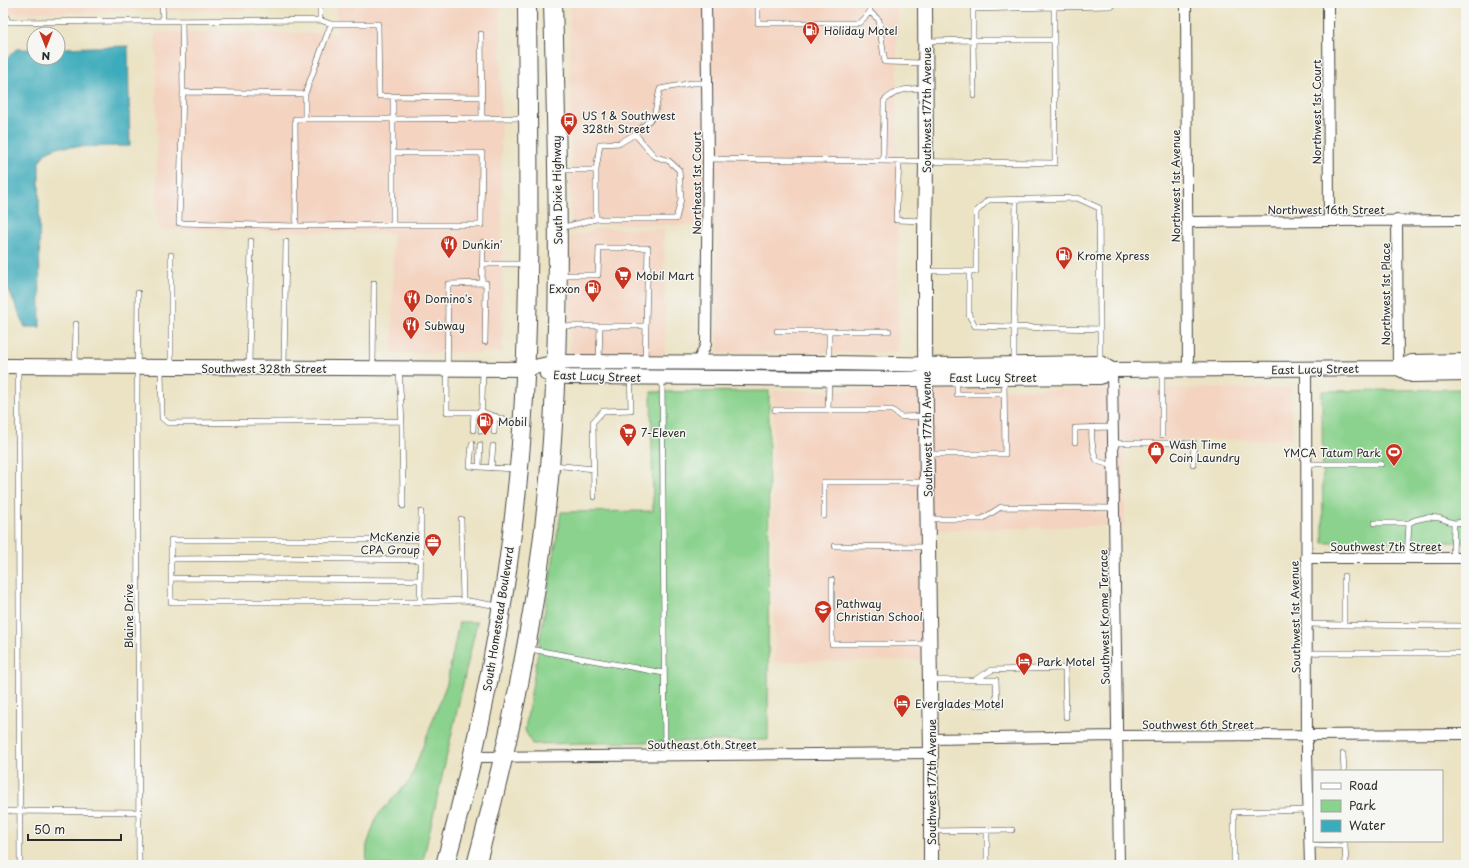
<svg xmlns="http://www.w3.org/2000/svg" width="1469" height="868" viewBox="0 0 1469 868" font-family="'Playpen Sans',sans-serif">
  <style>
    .built { fill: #f4d3c0 }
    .green { fill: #8ad28d; stroke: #5a7e5c }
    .water { fill: #3cabbb; stroke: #346b73 }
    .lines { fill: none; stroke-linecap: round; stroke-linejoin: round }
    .lane-casing { stroke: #484742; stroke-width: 6 }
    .street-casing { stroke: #484742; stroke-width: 12 }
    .secondary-casing { stroke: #484742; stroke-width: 16 }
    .highway-casing { stroke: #484742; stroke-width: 20 }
    .lane { stroke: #fff; stroke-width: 5 }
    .street { stroke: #fff; stroke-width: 10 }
    .secondary { stroke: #fff; stroke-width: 14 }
    .highway { stroke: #fff; stroke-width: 18 }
    .labels { text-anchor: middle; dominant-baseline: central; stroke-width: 3; stroke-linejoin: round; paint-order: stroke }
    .poi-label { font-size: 11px; fill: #2b2b2b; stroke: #f6f6f2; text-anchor: start }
    .street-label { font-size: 11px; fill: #2b2b2b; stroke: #f6f6f2 }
  </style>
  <rect width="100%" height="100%" fill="#f6f6f2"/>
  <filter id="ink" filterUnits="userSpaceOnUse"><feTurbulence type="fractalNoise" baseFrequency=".025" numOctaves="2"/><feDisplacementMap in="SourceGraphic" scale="8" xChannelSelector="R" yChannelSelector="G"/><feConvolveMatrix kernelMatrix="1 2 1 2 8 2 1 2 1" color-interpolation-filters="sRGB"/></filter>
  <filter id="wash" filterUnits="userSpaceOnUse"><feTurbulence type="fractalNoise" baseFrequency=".012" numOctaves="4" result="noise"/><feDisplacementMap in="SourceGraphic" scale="16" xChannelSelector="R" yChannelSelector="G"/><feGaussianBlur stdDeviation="0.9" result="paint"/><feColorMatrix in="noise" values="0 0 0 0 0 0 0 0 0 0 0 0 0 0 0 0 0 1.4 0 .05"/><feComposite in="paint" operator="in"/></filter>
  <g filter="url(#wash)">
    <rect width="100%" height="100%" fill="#ebe3c4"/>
    <path class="built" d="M3 3H311L312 8 3 13Z
      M337 3H500L503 353H392L393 234 157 229 156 32 337 33Z
      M570 3H897L898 352 718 353 717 226 598 224 571 233Z
      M598 228 664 230 665 355H570V238Z
      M1290 388 1292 439 1124 441 1125 525 923 531 925 660 775 662 773 561V391Z"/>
    <path class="green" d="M1466 389V542L1323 543 1322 391Z
      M769 391 768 740 532 744 525 730 561 512 653 511 651 392Z
      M459 622H477L422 865H366L367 845 377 816 410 780 447 683Z"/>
    <path class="water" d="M128 46 130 146 57 147 46 152 39 162 40 327H25L8 288 3 126V68L6 59 16 49H34V58H58V48Z"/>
  </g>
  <g filter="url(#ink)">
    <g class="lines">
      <defs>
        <path id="lane" d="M162 3 163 21
          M320 3V20
          M758 3V23H859L870 12 869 3
          M1054 7 1112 6
          M3 8 8 22
          M870 12 879 20 883 51 885 62 923 63
          M182 21 183 92
          M3 22 320 20 331 24
          M481 34 482 118
          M927 41 973 40 974 96
          M305 94 331 24H378L379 96 482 97
          M393 96V119H295L296 226 393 225
          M635 134 654 156 669 161 679 170 681 199 676 219H596V170L600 144 620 143Z
          M635 134 654 116 660 89 692 83H707
          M393 153H482L481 225H393C393 190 393 154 393 119L524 118
          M708 159 1055 163 1054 40H973V9L1054 7V40
          M883 161 884 101C898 88 907 89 925 88
          M899 162 896 220 924 221
          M559 170H596
          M296 226 179 223 183 92 305 94V119
          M560 228 596 219
          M483 264H526
          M926 271H976V212L988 200 1077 198 1099 208 1100 329 1014 327V364
          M969 271V315L975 326 1014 327 1016 199
          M561 275H598L599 248H648L645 362
          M482 283 483 242
          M138 293 137 394 139 865
          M559 326H646
          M1100 329V362
          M777 331H889
          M829 331V363
          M485 342 486 283 448 284 447 412H483L504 420 519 423
          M599 361 600 326
          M75 366 76 324
          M171 366V255
          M249 367 251 241
          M284 367 286 242
          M373 367 374 283
          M18 368 20 865
          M161 369 162 418 168 423 402 421
          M399 369 402 424 403 506
          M1162 370V435
          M662 379 665 756
          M957 380V394H1004
          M775 410H892L901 417 926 416
          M828 410 829 379
          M1092 427C1091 439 1092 450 1097 461L1113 466
          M473 430 474 412
          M481 431 483 369
          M494 432 495 416
          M1075 442V428L1113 427
          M1112 443H1194L1193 464
          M472 444 470 466 479 467
          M480 445 479 467 516 469
          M928 454H1005L1004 379
          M1307 464H1381
          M553 465 594 469
          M491 468 493 446
          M594 497 593 422 603 411 631 410 630 363
          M421 512 420 602 463 600
          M824 516V482H927
          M461 519 463 600 498 606
          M929 519H982L1001 507 1114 508
          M1375 523H1409L1415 520 1428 517 1439 518 1454 523 1466 522
          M835 546 927 547
          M1407 558 1409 523
          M1453 558 1454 523
          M171 559 275 558 420 560
          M171 578 420 580
          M832 580V644H929
          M420 602H171V540H420
          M1307 624 1344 625V576
          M1344 625 1466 626
          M530 649 664 673
          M1308 653H1466
          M976 679 992 670 1065 668 1066 717
          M931 680H996L997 705H931
          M1343 754 1344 771
          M3 811 139 812
          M931 831 1012 830
          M1310 845 1345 846V841
          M1345 846 1346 865
          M1234 862V812L1309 810
          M987 865V830"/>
        <path id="street" d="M1186 3 1188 370
          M1328 3 1329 221
          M1397 220 1398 368
          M1187 222 1466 220
          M698 362 706 344 708 159 706 3
          M1306 369 1307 754 1310 865
          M1112 370 1119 865
          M1306 558H1466
          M931 739 1117 736 1466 734
          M472 757 931 753"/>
        <path id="secondary" d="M925 3 926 162 925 241V345L931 753V865
          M3 366 526 369 556 362 829 363 957 365 1100 363 1112 370 1398 368 1412 362 1466 361
          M1398 368 1412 375 1466 374
          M547 374 555 376 569 377 893 379 1100 377 1112 370"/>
        <path id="highway" d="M445 865C483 727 510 587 521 444 532 297 528 150 527 3
          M476 865C514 726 543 584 552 440 562 294 557 149 553 3"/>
      </defs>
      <use href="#lane" class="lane-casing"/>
      <use href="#street" class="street-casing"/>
      <use href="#secondary" class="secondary-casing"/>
      <use href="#highway" class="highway-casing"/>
      <use href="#lane" class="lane"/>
      <use href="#street" class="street"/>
      <use href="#secondary" class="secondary"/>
      <use href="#highway" class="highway"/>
    </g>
  </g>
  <defs>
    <symbol id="fuel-pin" viewBox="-11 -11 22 30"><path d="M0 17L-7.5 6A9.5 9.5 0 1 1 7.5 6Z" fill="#c8321e" stroke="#f6f6f2"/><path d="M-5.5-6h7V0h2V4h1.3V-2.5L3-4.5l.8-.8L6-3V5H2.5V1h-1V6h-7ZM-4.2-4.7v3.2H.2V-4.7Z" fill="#fff"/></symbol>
    <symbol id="bus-pin" viewBox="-11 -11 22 30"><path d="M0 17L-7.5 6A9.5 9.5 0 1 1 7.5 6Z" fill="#c8321e" stroke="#f6f6f2"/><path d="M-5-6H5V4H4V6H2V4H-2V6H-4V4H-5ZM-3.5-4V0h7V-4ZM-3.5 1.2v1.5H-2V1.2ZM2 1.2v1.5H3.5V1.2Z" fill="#fff"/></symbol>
    <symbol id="restaurant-pin" viewBox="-11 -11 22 30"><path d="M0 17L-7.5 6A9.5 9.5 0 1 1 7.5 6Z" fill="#c8321e" stroke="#f6f6f2"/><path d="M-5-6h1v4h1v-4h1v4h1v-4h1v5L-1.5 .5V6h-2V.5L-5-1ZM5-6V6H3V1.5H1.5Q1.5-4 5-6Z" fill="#fff"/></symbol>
    <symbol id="supermarket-pin" viewBox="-11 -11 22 30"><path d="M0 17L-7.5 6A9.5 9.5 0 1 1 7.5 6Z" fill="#c8321e" stroke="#f6f6f2"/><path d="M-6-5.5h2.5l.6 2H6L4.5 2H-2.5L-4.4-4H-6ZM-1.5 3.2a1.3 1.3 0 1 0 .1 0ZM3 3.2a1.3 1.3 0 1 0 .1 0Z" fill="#fff"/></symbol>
    <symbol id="shop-pin" viewBox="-11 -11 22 30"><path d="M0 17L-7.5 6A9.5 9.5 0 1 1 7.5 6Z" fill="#c8321e" stroke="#f6f6f2"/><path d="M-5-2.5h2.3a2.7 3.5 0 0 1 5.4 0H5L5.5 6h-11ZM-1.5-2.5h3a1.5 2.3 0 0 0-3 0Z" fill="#fff"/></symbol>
    <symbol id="stadium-pin" viewBox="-11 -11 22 30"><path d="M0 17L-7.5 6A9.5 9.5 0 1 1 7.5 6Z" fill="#c8321e" stroke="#f6f6f2"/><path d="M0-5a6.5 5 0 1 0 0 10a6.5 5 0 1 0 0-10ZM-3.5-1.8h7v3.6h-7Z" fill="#fff"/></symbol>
    <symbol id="office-pin" viewBox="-11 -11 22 30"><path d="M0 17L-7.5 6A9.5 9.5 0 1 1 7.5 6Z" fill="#c8321e" stroke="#f6f6f2"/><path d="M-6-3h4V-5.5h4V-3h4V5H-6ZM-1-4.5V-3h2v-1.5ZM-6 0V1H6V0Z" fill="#fff"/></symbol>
    <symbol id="school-pin" viewBox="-11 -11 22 30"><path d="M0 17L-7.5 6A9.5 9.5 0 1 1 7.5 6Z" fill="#c8321e" stroke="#f6f6f2"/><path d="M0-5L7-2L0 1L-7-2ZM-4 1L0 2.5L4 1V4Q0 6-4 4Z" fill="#fff"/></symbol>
    <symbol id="hotel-pin" viewBox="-11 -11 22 30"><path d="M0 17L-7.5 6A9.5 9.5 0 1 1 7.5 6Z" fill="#c8321e" stroke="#f6f6f2"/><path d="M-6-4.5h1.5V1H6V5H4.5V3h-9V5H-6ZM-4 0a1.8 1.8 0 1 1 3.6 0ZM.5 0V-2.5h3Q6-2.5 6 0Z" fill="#fff"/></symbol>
  </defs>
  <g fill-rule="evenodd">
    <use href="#fuel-pin" x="801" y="20" width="20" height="27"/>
    <use href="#bus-pin" x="559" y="111" width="20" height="27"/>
    <use href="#restaurant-pin" x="439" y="234" width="20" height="27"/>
    <use href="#fuel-pin" x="1054" y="245" width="20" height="27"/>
    <use href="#supermarket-pin" x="613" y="265" width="20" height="27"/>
    <use href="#fuel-pin" x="583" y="278" width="20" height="27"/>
    <use href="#restaurant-pin" x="402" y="288" width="20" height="27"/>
    <use href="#restaurant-pin" x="401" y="315" width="20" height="27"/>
    <use href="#fuel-pin" x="475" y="411" width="20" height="27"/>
    <use href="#supermarket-pin" x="618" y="422" width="20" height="27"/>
    <use href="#shop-pin" x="1146" y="440" width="20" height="27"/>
    <use href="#stadium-pin" x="1384" y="442" width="20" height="27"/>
    <use href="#office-pin" x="423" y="532" width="20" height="27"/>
    <use href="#school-pin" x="813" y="599" width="20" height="27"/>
    <use href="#hotel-pin" x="1014" y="651" width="20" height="27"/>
    <use href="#hotel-pin" x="892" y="693" width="20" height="27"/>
  </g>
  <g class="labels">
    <g class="poi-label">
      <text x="824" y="30">Holiday Motel</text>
      <text x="582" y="115">US 1 &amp; Southwest<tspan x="582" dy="13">328th Street</tspan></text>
      <text x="462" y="244">Dunkin'</text>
      <text x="1077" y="255">Krome Xpress</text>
      <text x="636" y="275">Mobil Mart</text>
      <text x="580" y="288" text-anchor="end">Exxon</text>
      <text x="425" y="298">Domino's</text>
      <text x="424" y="325">Subway</text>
      <text x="498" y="421">Mobil</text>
      <text x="641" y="432">7-Eleven</text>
      <text x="1169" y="444">Wash Time<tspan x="1169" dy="13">Coin Laundry</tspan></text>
      <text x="1381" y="452" text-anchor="end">YMCA Tatum Park</text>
      <text x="420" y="536" text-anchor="end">McKenzie<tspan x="420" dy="13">CPA Group</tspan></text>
      <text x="836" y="603">Pathway<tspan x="836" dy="13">Christian School</tspan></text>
      <text x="1037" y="661">Park Motel</text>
      <text x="915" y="703">Everglades Motel</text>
    </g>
    <g class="street-label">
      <text transform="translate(926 110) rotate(-90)">Southwest 177th Avenue</text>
      <text transform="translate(1316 112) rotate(-90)">Northwest 1st Court</text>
      <text transform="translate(696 183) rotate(-90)">Northeast 1st Court</text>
      <text transform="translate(1175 186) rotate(-90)">Northwest 1st Avenue</text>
      <text transform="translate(557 190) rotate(-91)">South Dixie Highway</text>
      <text x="1326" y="209">Northwest 16th Street</text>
      <text transform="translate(1385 294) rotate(-90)">Northwest 1st Place</text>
      <text x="264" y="368">Southwest 328th Street</text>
      <text transform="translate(1315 369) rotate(-1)">East Lucy Street</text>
      <text transform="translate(597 376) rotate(2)">East Lucy Street</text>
      <text x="993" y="377">East Lucy Street</text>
      <text transform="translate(927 434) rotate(-91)">Southwest 177th Avenue</text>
      <text x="1386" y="546">Southwest 7th Street</text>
      <text transform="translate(128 616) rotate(-90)">Blaine Drive</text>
      <text transform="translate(1104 617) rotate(-91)">Southwest Krome Terrace</text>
      <text transform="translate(1295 617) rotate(-91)">Southwest 1st Avenue</text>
      <text transform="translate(498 619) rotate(-81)">South Homestead Boulevard</text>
      <text x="1198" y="724">Southwest 6th Street</text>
      <text x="702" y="744">Southeast 6th Street</text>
      <text transform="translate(931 782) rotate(-90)">Southwest 177th Avenue</text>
    </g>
  </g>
  <rect width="1469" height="868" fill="none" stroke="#f6f6f2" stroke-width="16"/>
  <rect x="1313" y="770" width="130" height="72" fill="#f6f6f2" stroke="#a5a5a2"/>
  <rect x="1321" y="783" width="20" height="6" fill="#ffffff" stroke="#a5a5a2"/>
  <text x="1349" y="790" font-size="12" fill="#2b2b2b">Road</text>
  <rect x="1321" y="800" width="20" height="12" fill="#8ad28d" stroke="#a5a5a2"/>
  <text x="1349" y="810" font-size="12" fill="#2b2b2b">Park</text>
  <rect x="1321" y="820" width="20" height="12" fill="#3cabbb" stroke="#a5a5a2"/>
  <text x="1349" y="830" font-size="12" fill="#2b2b2b">Water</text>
  <g transform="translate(46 46) rotate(180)"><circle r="19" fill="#f6f6f2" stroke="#a5a5a2"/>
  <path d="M0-3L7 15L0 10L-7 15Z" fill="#c8321e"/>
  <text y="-6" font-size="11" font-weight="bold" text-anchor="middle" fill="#2b2b2b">N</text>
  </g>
  <path d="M28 834v6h93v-6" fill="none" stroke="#2b2b2b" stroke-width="2"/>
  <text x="34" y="834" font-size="12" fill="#2b2b2b" stroke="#f6f6f2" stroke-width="3" paint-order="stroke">50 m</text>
</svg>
